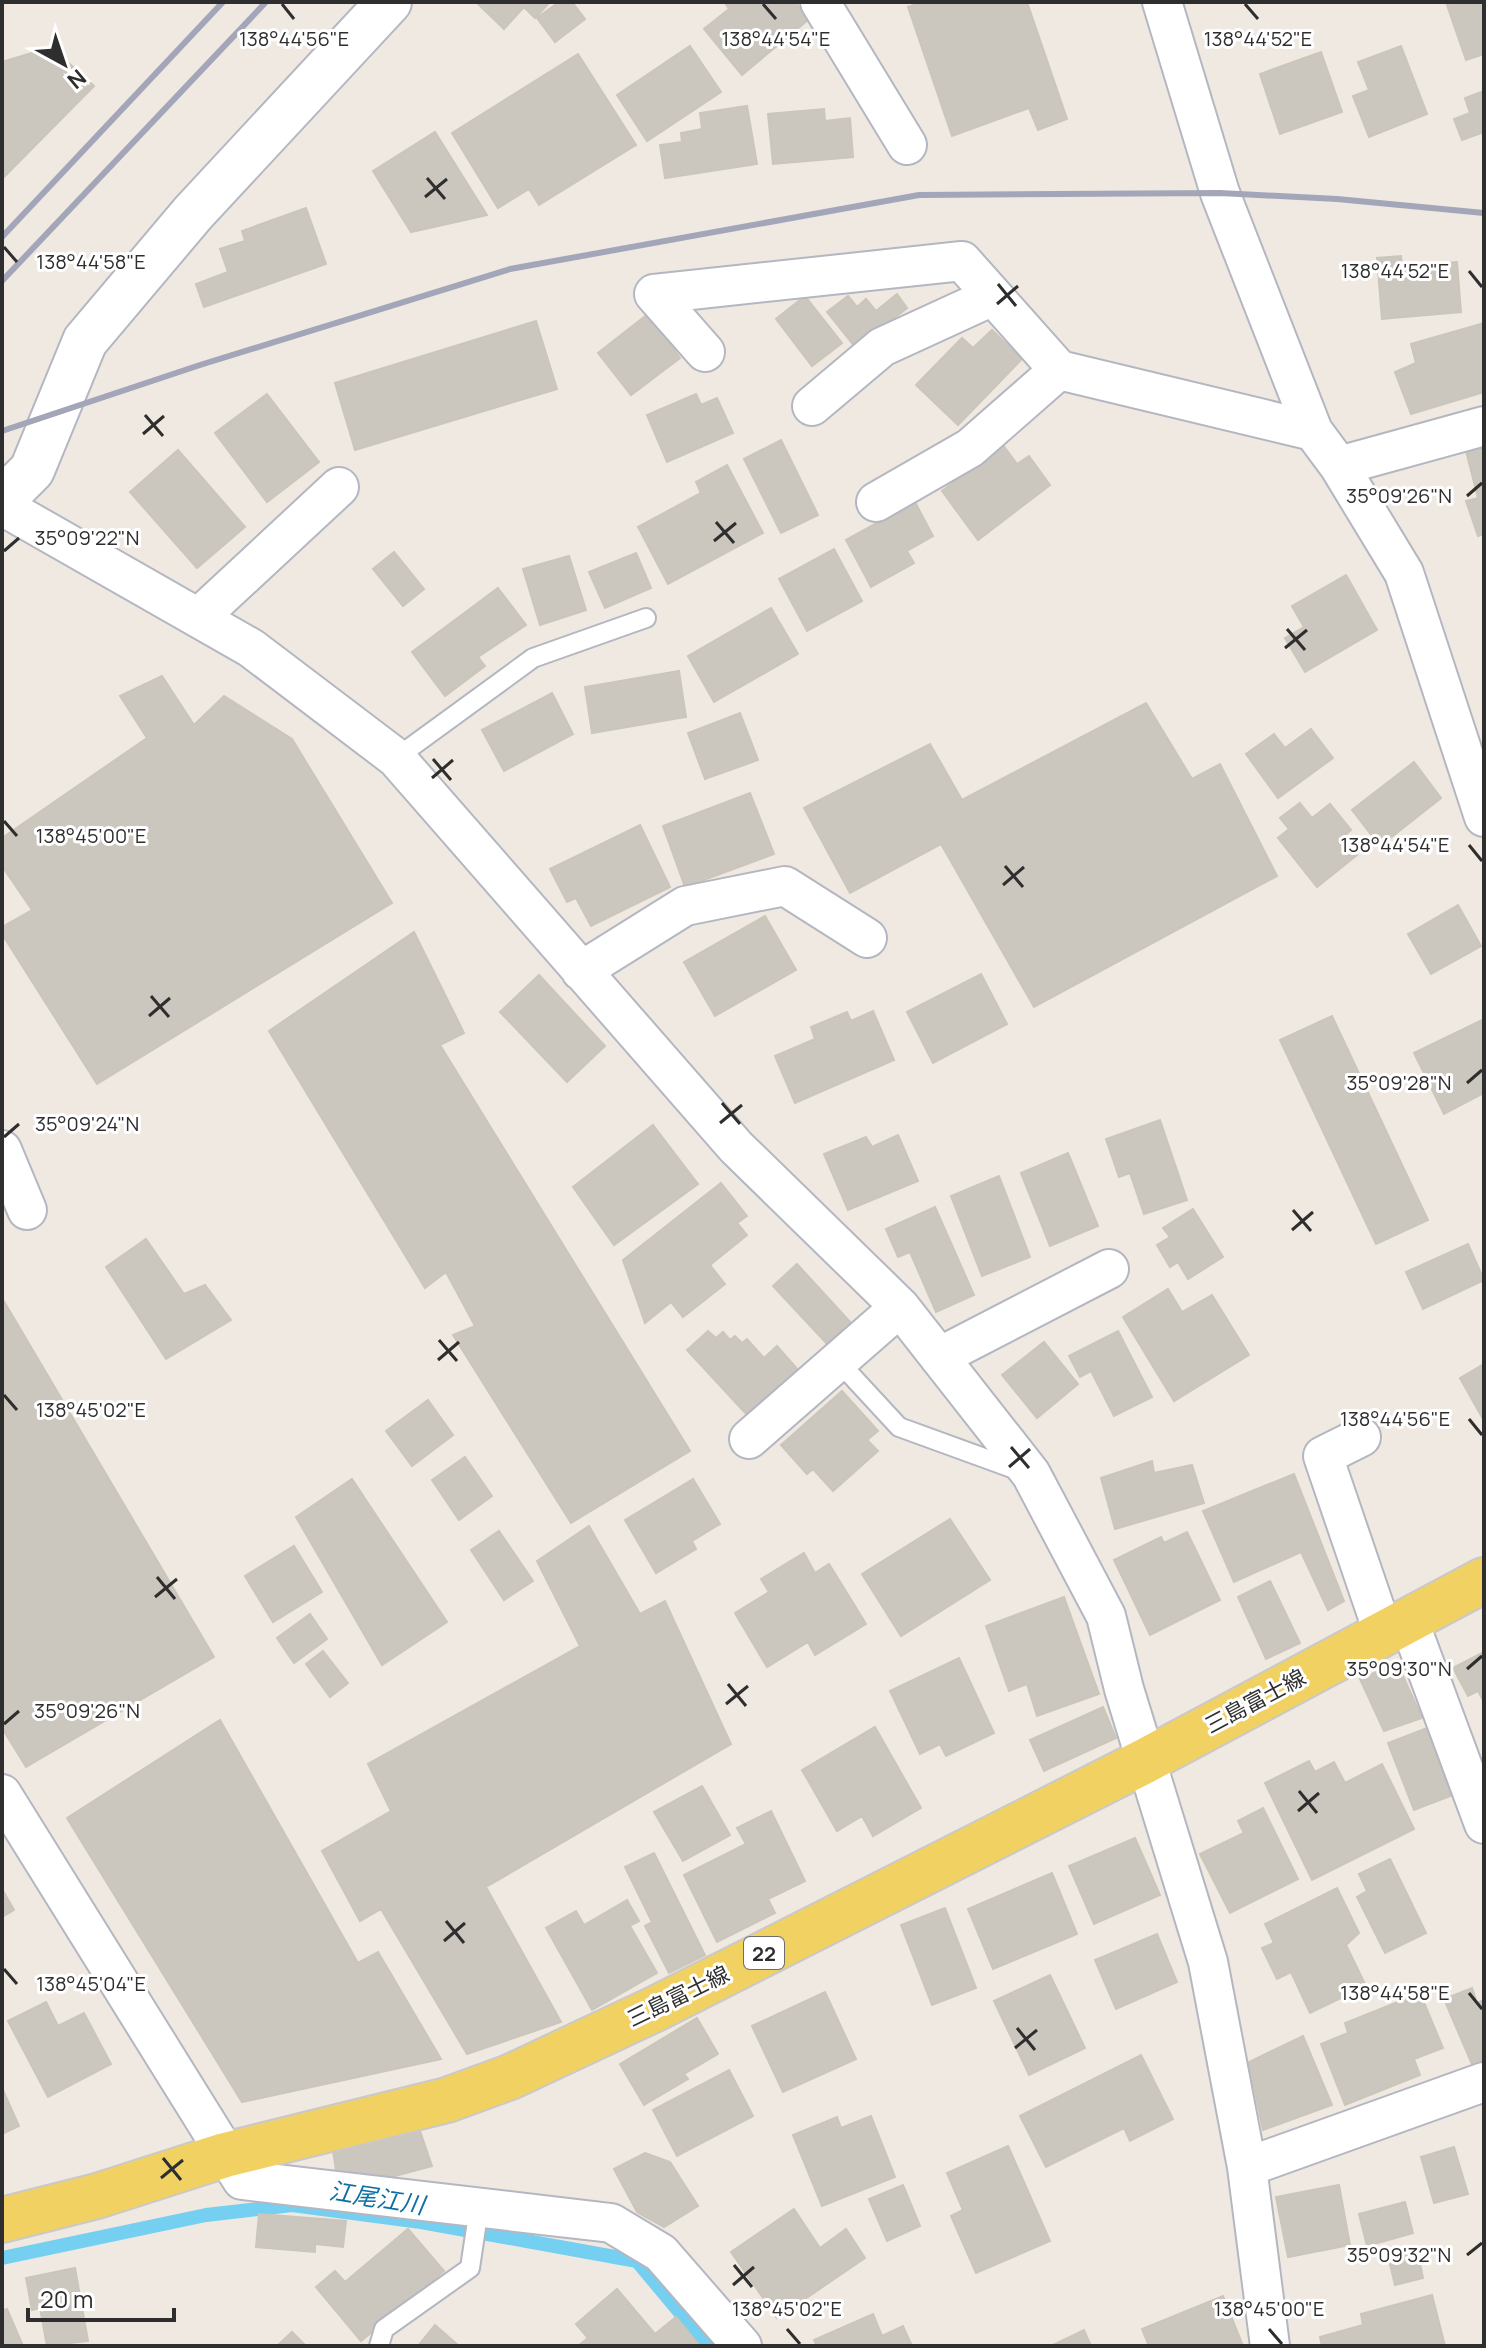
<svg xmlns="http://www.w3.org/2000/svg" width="1486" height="2348" viewBox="0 0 1486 2348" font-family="Manrope,'Noto Sans JP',sans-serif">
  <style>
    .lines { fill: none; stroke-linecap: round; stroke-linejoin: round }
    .stream { stroke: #75cff0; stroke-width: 14 }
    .building { fill: #cbc7bf; stroke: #cbc5ba; stroke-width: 2 }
    .lane-casing { stroke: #b4b7c1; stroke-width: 22 }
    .street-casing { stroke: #b4b7c1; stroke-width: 42 }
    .secondary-casing { stroke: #b4b7c1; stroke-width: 48 }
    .primary-casing { stroke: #c9c9c9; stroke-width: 48 }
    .lane { stroke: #fff; stroke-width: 18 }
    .street { stroke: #fff; stroke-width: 38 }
    .secondary { stroke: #fff; stroke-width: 44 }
    .primary { stroke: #f2d163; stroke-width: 44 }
    .rail { stroke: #a3a6b8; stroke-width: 6 }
    .ticks { fill: none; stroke: #2e2e2e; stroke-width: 3 }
    .labels { text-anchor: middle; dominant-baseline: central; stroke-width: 6; stroke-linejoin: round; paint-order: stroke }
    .shield { fill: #fff; stroke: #6d6d6d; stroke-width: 2 }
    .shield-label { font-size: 20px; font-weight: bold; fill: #2e2e2e }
    .street-label { font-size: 22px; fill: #2e2e2e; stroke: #fff }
    .water-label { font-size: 24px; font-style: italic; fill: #0d6fa3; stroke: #fff }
    .ticks-label { font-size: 20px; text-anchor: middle; fill: #2e2e2e; stroke: #fff; stroke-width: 6; stroke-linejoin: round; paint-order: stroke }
  </style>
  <rect width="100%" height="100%" fill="#efe9e1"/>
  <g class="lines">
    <path class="stream" d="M2 2258 206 2215 292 2205 421 2222 637 2261 708 2346"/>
  </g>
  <path class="building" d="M476 2H550L535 18 524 7 504 29Z
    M559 2H572L585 19 555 42 537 18Z
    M726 2H795L809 19 742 75 704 29 729 9 725 3Z
    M923 2H1027L1067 119 1038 130 1029 108 952 136 908 7Z
    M1446 2H1484V54L1466 60Z
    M690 46 721 92 647 141 617 95Z
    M1401 46 1427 114 1369 137 1353 96 1369 90 1358 62Z
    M51 47 94 86 2 179V62Z
    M1321 52 1342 112 1280 134 1260 74Z
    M578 54 636 145 539 205 529 189 498 208 452 133Z
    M1484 91V132L1462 140 1454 119 1470 113 1465 98Z
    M747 106 757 164 665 178 660 145 682 142 681 133 702 129 700 113Z
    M824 109 825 121 850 118 853 157 773 164 768 114Z
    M435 132 487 215 411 232 373 171Z
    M306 208 326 264 204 307 196 284 228 272 220 249 245 241 242 231Z
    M1401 256 1402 266 1457 262 1461 312 1382 319 1377 258Z
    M897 294 907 308 856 348 827 312 848 296 857 307 866 299 876 311Z
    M805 296 842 343 812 366 776 319Z
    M648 314 680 358 631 395 598 353Z
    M536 321 557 389 355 450 335 383Z
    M1484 323V392L1411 414 1395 372 1416 363 1411 344Z
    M992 330 1022 359 958 425 916 385 962 338 973 348Z
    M267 394 319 462 267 502 215 433Z
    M696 394 701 405 717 398 733 433 667 462 647 415Z
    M781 440 818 515 781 533 744 459Z
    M1003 445 1017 464 1029 456 1050 485 978 540 942 491Z
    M1484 447V534L1478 536 1466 501 1478 498 1466 451Z
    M178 450 245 527 197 568 130 492Z
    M727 465 763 533 668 584 638 527 701 493 696 482Z
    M915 502 933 536 907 551 914 563 871 587 846 540Z
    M834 549 862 601 807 631 779 579Z
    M394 552 424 589 403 606 373 569Z
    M636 553 651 588 605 608 589 572Z
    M569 556 586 610 540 625 523 569Z
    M1346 575 1377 630 1305 672 1285 638 1304 627 1292 606Z
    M498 588 526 625 478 657 485 666 445 696 412 652Z
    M771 608 798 654 714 702 688 656Z
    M679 671 686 717 592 733 585 687Z
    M162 676 194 725 224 696 292 739 392 903 97 1084 2 934V927L32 910 2 866V838L147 738 120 696Z
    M552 693 573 734 504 771 482 730Z
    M1146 703 1192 779 1220 764 1277 876 1034 1007 941 844 850 893 804 808 930 744 962 800Z
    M740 713 758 760 705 779 688 733Z
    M1311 729 1333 758 1278 798 1246 754 1274 734 1285 748Z
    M1414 762 1441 798 1380 846 1352 810Z
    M750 793 774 854 685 887 663 826Z
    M1300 803 1312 818 1330 804 1351 830 1343 837 1357 855 1317 887 1278 838 1289 829 1280 818Z
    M640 825 670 887 591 926 576 898 567 902 550 869Z
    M1458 905 1481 946 1431 974 1408 934Z
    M765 916 796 970 715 1016 684 962Z
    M414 932 464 1033 440 1045 690 1451 571 1523 453 1335 475 1326 446 1272 425 1288 269 1031Z
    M981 974 1007 1024 933 1063 907 1012Z
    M539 975 605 1046 567 1082 500 1012Z
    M873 1011 894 1060 795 1103 775 1056 815 1039 811 1027 847 1012 851 1021Z
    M1332 1016 1428 1220 1376 1244 1280 1040Z
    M1484 1019V1093L1444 1114 1414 1053Z
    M1160 1120 1187 1200 1144 1214 1130 1173 1119 1177 1106 1139Z
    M653 1125 698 1184 614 1245 573 1187Z
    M898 1135 918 1181 848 1210 824 1154 866 1137 872 1147Z
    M1068 1153 1098 1226 1050 1246 1021 1173Z
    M999 1176 1030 1257 982 1276 951 1196Z
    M721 1183 747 1216 737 1223 747 1235 710 1265 725 1284 683 1317 671 1302 645 1323 623 1260Z
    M935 1207 974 1295 936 1312 910 1252 898 1257 886 1229Z
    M1193 1209 1223 1257 1188 1279 1178 1262 1170 1267 1157 1245 1170 1237 1163 1228Z
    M146 1239 184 1294 205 1285 231 1320 166 1359 106 1267Z
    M1468 1244 1484 1280 1423 1309 1406 1272Z
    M797 1264 852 1324 829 1346 773 1286Z
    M1168 1289 1182 1312 1212 1295 1249 1355 1174 1401 1123 1317Z
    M2 1298 214 1657 26 1767 2 1728Z
    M708 1331 716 1338 723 1332 730 1340 735 1336 742 1343 747 1339 764 1358 777 1346 798 1370 749 1417 687 1350Z
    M1118 1331 1152 1397 1114 1416 1091 1371 1080 1377 1069 1356Z
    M1044 1342 1078 1384 1037 1418 1002 1375Z
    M1484 1364V1421L1460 1378Z
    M842 1391 878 1431 867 1440 878 1451 833 1491 813 1469 807 1474 781 1445Z
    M428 1400 453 1435 412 1466 386 1431Z
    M465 1457 492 1496 459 1520 432 1480Z
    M1152 1461 1154 1473 1192 1465 1204 1503 1115 1529 1101 1478Z
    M1294 1474 1344 1601 1328 1610 1301 1552 1234 1582 1203 1511Z
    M352 1479 447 1622 382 1665 296 1517Z
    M693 1479 720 1524 692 1541 696 1549 656 1573 625 1520Z
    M950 1519 990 1580 901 1636 862 1574Z
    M589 1526 640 1614 665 1601 731 1744 486 1887 561 2022 467 2054 381 1909 360 1921 322 1851 391 1811 368 1764 580 1646 537 1561Z
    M499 1531 533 1581 504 1600 471 1550Z
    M1187 1532 1220 1600 1150 1635 1114 1560 1161 1537 1164 1543Z
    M294 1546 322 1592 273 1622 245 1576Z
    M804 1553 815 1573 829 1564 866 1624 815 1655 808 1642 767 1667 735 1613 769 1592 761 1579Z
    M1270 1581 1300 1643 1266 1659 1238 1597Z
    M1064 1597 1099 1694 1037 1716 1027 1684 1009 1691 986 1626Z
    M310 1614 327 1639 294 1663 277 1638Z
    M323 1651 348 1683 330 1697 306 1664Z
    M1484 1652V1702L1478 1691 1468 1696 1453 1668Z
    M959 1658 994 1733 946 1756 940 1744 920 1754 890 1691Z
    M1397 1663 1422 1718 1384 1731 1360 1679Z
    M1103 1707 1116 1738 1044 1771 1030 1740Z
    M220 1720 358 1963 378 1952 441 2059 242 2102 67 1818Z
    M875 1727 921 1808 873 1836 862 1816 837 1831 802 1770Z
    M1427 1728 1453 1795 1414 1810 1388 1743Z
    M1309 1761 1315 1772 1334 1762 1345 1783 1382 1764 1414 1829 1312 1880 1265 1783Z
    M702 1786 730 1835 683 1861 654 1812Z
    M1263 1808 1298 1879 1230 1913 1200 1854 1244 1833 1238 1821Z
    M771 1811 805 1881 768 1899 775 1913 717 1942 684 1875 746 1844 737 1828Z
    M1135 1838 1160 1895 1094 1924 1069 1866Z
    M654 1853 705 1955 669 1973 645 1926 652 1922 625 1867Z
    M1390 1859 1426 1933 1385 1953 1357 1897 1367 1891 1359 1874Z
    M1052 1873 1077 1934 993 1969 968 1909Z
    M1337 1888 1359 1933 1346 1945 1366 1986 1310 2013 1291 1972 1277 1979 1262 1948 1274 1943 1265 1924Z
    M2 1889 14 1910 2 1917Z
    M627 1900 639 1921 630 1926 657 1973 592 2010 546 1928 576 1911 584 1925Z
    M945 1908 976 1988 932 2005 901 1925Z
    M1157 1934 1177 1982 1116 2009 1095 1960Z
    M1050 1975 1085 2048 1029 2075 994 2001Z
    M1472 1988 1477 2003 1484 2000V2065L1474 2069 1444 1999Z
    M825 1992 856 2059 783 2092 752 2026Z
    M1420 1993 1443 2048 1414 2059 1420 2075 1345 2105 1321 2044 1348 2033 1345 2023Z
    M46 2002 58 2026 84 2013 111 2064 48 2097 8 2021Z
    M697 2018 718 2054 684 2074 688 2079 644 2105 620 2064Z
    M1303 2036 1332 2105 1263 2130 1249 2062Z
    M1141 2055 1173 2119 1130 2141 1124 2128 1046 2167 1020 2116Z
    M729 2070 753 2116 677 2156 653 2110Z
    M2 2088 19 2126 2 2134Z
    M871 2116 895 2177 822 2206 793 2135 837 2117 841 2128Z
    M420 2131 432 2166 395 2176 336 2171 333 2150Z
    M1008 2146 1050 2241 976 2273 951 2216 963 2210 947 2173Z
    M1454 2147 1468 2194 1434 2203 1421 2157Z
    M645 2153 670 2162 698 2206 664 2227 637 2212 614 2169Z
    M903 2185 920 2226 887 2241 869 2199Z
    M1339 2185 1350 2245 1288 2257 1276 2197Z
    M1405 2202 1413 2233 1367 2246 1359 2214Z
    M794 2209 820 2248 846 2229 865 2258 777 2318 731 2252Z
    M259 2214 346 2221 343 2247 315 2244V2252L256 2247Z
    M408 2229 444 2271 361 2341 316 2287 335 2271 345 2282Z
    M1417 2249 1423 2278 1395 2285 1388 2256Z
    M75 2268 88 2341 47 2346 40 2308 32 2310 26 2278Z
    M617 2289 655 2334 676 2317 700 2346H578L588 2338 576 2324Z
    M1432 2295 1445 2346H1322L1320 2337 1363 2325 1361 2314Z
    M1223 2296 1243 2346H1149L1142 2329Z
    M7 2309 23 2346H2V2311Z
    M873 2314 882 2336 903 2326 912 2346H817L814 2340Z
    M435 2325 459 2346H418Z
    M1084 2330 1091 2346H1051Z
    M292 2332 306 2346H277Z"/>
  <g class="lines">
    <defs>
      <path id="lane" d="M396 758 533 658 646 618
        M838 1361 899 1427 1020 1471
        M379 2346 384 2329 470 2268 479 2208"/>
      <path id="street" d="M820 2 907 145
        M1162 2 1220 193 1313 431 1339 466 1404 573 1484 817
        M705 352 654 294 962 261 1059 370 1313 431
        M812 406 882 347 993 296
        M1339 466 1484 426
        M876 502 970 448 1059 370
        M2 506 251 648 396 758 736 1147 900 1307 1031 1474 1106 1616 1124 1689 1208 1962 1247 2167 1270 2346
        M198 618 339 487
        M581 971 685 906 785 886 867 938
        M2 1150 27 1210
        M939 1357 1109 1269
        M1361 1437 1323 1456 1383 1632
        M749 1439 900 1307
        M1408 1619 1484 1824
        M2 1794 242 2180 611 2223 661 2253 742 2346
        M1247 2167 1484 2082"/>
      <path id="secondary" d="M2 500 32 470 85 341 193 213 389 2"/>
      <path id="primary" d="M2 2220 97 2196 225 2155 447 2100 510 2077 655 2009 1145 1761 1484 1580"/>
    </defs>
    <use href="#lane" class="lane-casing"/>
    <use href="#street" class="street-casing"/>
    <use href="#secondary" class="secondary-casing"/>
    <use href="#primary" class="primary-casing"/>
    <use href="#lane" class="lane"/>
    <use href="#street" class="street"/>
    <use href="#secondary" class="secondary"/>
    <use href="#primary" class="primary"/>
    <path class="rail" d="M2 237 223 2
      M2 281 266 2
      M2 431 200 365 510 269 919 195 1220 193 1337 199 1484 213"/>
  </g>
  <path class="ticks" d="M282 4 294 19M763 4 776 19M1245 4 1258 19M427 178 445 199M425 197 447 179M4 247 17 262M1469 271 1482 287M998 284 1016 306M997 304 1018 286M145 415 163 436M143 434 164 416M1467 496 1482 483M716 522 734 543M714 541 736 523M4 551 19 538M1287 629 1305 650M1285 648 1307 630M433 759 451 780M432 778 453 760M4 821 17 836M1469 845 1482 861M1005 866 1023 887M1003 885 1024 867M151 996 169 1017M149 1016 170 998M1467 1083 1482 1070M722 1103 740 1124M720 1123 742 1105M4 1137 19 1124M1293 1210 1311 1231M1292 1230 1313 1212M439 1340 457 1361M438 1360 459 1342M4 1395 17 1410M1469 1419 1482 1435M1011 1447 1029 1468M1009 1467 1030 1449M157 1577 175 1599M155 1597 177 1579M1467 1669 1482 1656M728 1684 746 1706M726 1704 748 1686M4 1724 19 1711M1299 1791 1317 1813M1298 1811 1319 1793M446 1921 464 1943M444 1941 465 1923M4 1969 17 1984M1469 1993 1482 2009M1017 2028 1035 2050M1015 2048 1037 2030M163 2158 181 2180M161 2178 183 2160M1467 2255 1482 2243M734 2265 752 2287M733 2285 754 2267M787 2329 800 2344M1269 2329 1282 2344"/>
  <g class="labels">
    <rect class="shield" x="744" y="1937" width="40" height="32" rx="6"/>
    <g class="shield-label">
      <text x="764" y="1953">22</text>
    </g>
    <g class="street-label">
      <text transform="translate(1255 1701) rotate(-28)">三島富士線</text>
      <text transform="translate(678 1996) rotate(-26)">三島富士線</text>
    </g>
    <g class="water-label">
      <text transform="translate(377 2197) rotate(9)">江尾江川</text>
    </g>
  </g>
  <g class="ticks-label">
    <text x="294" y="46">138°44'56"E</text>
    <text x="776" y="46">138°44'54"E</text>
    <text x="1258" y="46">138°44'52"E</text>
    <text x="91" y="269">138°44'58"E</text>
    <text x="1395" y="278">138°44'52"E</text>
    <text x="1399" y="503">35°09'26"N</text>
    <text x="87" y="545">35°09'22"N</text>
    <text x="91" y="843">138°45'00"E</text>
    <text x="1395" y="852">138°44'54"E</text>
    <text x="1399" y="1090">35°09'28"N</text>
    <text x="87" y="1131">35°09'24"N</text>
    <text x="91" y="1417">138°45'02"E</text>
    <text x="1395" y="1426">138°44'56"E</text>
    <text x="1399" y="1676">35°09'30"N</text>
    <text x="87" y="1718">35°09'26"N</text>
    <text x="91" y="1991">138°45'04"E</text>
    <text x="1395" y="2000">138°44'58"E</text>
    <text x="1399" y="2262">35°09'32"N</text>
    <text x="787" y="2316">138°45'02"E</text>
    <text x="1269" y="2316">138°45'00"E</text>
  </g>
  <rect width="1486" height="2348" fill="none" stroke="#2e2e2e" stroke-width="8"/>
  <g transform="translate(64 64) rotate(140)" stroke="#ffffff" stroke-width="6" paint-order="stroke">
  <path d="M0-6L14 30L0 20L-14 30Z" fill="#2e2e2e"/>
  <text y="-12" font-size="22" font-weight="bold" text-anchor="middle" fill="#2e2e2e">N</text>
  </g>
  <path d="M28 2308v12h146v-12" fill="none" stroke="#2e2e2e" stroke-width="4"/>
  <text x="40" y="2308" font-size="24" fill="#2e2e2e" stroke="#ffffff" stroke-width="6" paint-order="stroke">20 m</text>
</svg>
